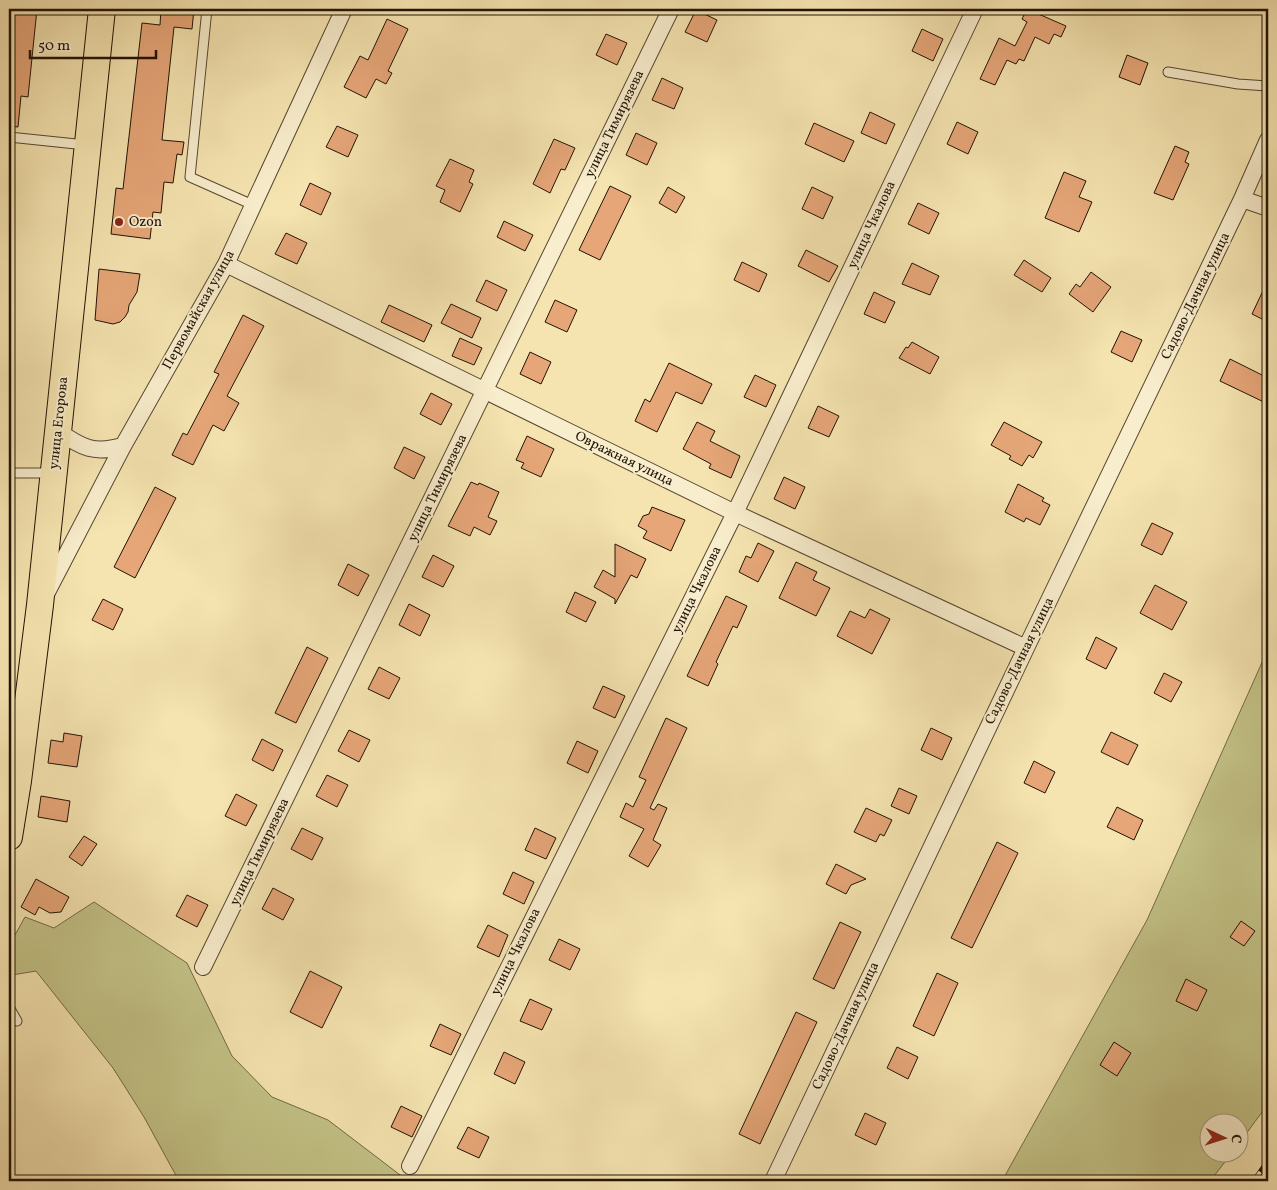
<svg xmlns="http://www.w3.org/2000/svg" width="1277" height="1190" viewBox="0 0 1277 1190" font-family="Vollkorn,serif">
  <style>
    .green { fill: #c3c286; stroke: #726a46 }
    .building { fill: #e6a678; stroke: #221305 }
    .lines { fill: none; stroke-linecap: round; stroke-linejoin: round }
    .service-casing { stroke: #574730; stroke-width: 11 }
    .minor-casing { stroke: #574730; stroke-width: 18 }
    .primary-casing { stroke: #221305; stroke-width: 28 }
    .service { stroke: #f8edcc; stroke-width: 9 }
    .minor { stroke: #f8edcc; stroke-width: 16 }
    .primary { stroke: #f5e4b0; stroke-width: 26 }
    .rail-casing { stroke: #221305; stroke-width: 5.5 }
    .rail { stroke: #f8edcc; stroke-width: 4; stroke-dasharray: 11; stroke-linecap: butt }
    .poi-dot { fill: #8f2418; stroke: #f8edcc; stroke-width: 2 }
    .labels { text-anchor: middle; dominant-baseline: central; stroke-width: 4; stroke-linejoin: round; paint-order: stroke }
    .street-label { font-size: 14px; fill: #221305; stroke: #f8edcc }
    .poi-label { font-size: 14px; fill: #221305; stroke: #f8edcc; text-anchor: start }
  </style>
  <rect width="100%" height="100%" fill="#f5e4b0"/>
  <filter id="stains"><feTurbulence type="fractalNoise" baseFrequency=".004" numOctaves="4"/><feColorMatrix values="0 0 0 0 .2 0 0 0 0 .09 0 0 0 0 .02 0 0 0 .5 -.17"/></filter>
  <radialGradient id="worn" r=".72"><stop offset=".6" stop-color="#630" stop-opacity="0"/><stop offset="1" stop-color="#630" stop-opacity=".3"/></radialGradient>
  <path class="green" d="M1268 649V1104L1240 1142V1122H1210V1152L1232 1153 1210 1181H1002L1147 920Z
    M94 902 187 963 232 1056 272 1097 328 1120 408 1181H179L144 1117 113 1068 36 971 12 975 11 942 25 917 54 928Z"/>
  <path class="building" d="M9 9H37L28 97 21 96 18 127 9 126V55L11 27H9Z
    M161 9H194L192 29 174 27 162 140 184 142 182 155 177 154 173 183 164 182 161 213 153 212 150 239 111 234 116 188 123 189 142 23 160 25Z
    M1027 9 1066 26 1061 37 1054 34 1049 44 1035 37 1024 61 1019 59 1016 64 1007 60 995 85 980 79 999 38 1015 46 1027 22 1022 19Z
    M696 10 717 20 707 42 685 32Z
    M387 19 408 29 388 71 392 73 386 84 376 79 366 98 344 87 360 56 368 60Z
    M922 29 943 39 933 61 912 51Z
    M606 34 627 43 617 65 596 55Z
    M1127 55 1148 63 1140 85 1119 77Z
    M662 78 683 88 674 109 652 100Z
    M870 112 895 124 886 144 861 133Z
    M957 122 978 132 968 154 947 144Z
    M814 123 854 141 844 162 805 144Z
    M337 126 358 135 348 157 326 147Z
    M636 133 657 143 647 165 626 155Z
    M554 139 575 148 565 170 561 169 550 193 533 184Z
    M1175 146 1189 152 1185 162 1189 164 1173 200 1154 193Z
    M450 159 474 170 469 182 473 184 460 212 440 202 445 190 436 186Z
    M1064 172 1086 181 1079 197 1092 202 1079 232 1045 218Z
    M310 183 331 193 321 215 300 205Z
    M610 186 631 196 600 260 579 250Z
    M668 187 685 197 676 213 659 203Z
    M812 187 833 197 823 219 802 209Z
    M918 203 939 213 929 234 908 224Z
    M504 221 533 235 525 251 497 237Z
    M286 233 307 243 297 264 275 254Z
    M806 250 838 266 829 282 798 266Z
    M1024 260 1051 278 1042 292 1014 275Z
    M742 262 767 274 759 292 734 280Z
    M912 263 939 276 930 295 902 284Z
    M99 269 140 274 137 292 129 305 128 312 125 317 120 322 113 324 95 320Z
    M1091 272 1111 287 1093 312 1069 294 1076 284 1080 287Z
    M486 280 507 290 497 311 476 301Z
    M1268 280V322L1252 314Z
    M874 292 895 302 885 323 864 314Z
    M555 300 577 310 567 332 545 322Z
    M451 304 481 318 472 338 441 323Z
    M389 305 432 325 424 342 381 322Z
    M243 315 264 326 227 396 239 403 224 431 213 425 193 465 172 455 183 433 187 435 219 374 214 372Z
    M1121 331 1142 340 1132 362 1111 352Z
    M460 338 482 348 474 365 452 356Z
    M912 342 939 357 930 374 899 358 906 347 908 348Z
    M530 352 551 362 541 384 520 374Z
    M1230 359 1268 378V404L1220 381Z
    M669 363 712 384 702 404 676 392 657 432 635 421 645 399 650 402Z
    M755 375 776 385 766 407 744 397Z
    M431 393 452 404 441 425 420 414Z
    M818 406 839 416 829 437 808 428Z
    M697 422 715 431 710 441 740 456 731 478 709 468 711 464 683 449Z
    M1004 422 1042 442 1033 458 1029 455 1022 466 1009 459 1011 456 991 445Z
    M527 436 554 449 541 477 521 468 524 463 516 460Z
    M404 447 425 457 414 479 394 468Z
    M784 477 805 487 795 509 774 499Z
    M471 482 478 485 479 483 499 492 488 517 497 521 490 535 474 527 470 536 448 526Z
    M1018 484 1044 498 1042 501 1050 505 1040 525 1026 518 1024 522 1005 512Z
    M155 487 176 498 135 578 114 567Z
    M652 507 685 520 671 551 643 538 647 531 638 526 643 516 649 514Z
    M1152 523 1173 533 1162 555 1141 545Z
    M758 543 774 551 758 582 739 572 746 556 751 558Z
    M615 544 646 559 637 578 631 575 615 604V599L594 587 603 570 615 577Z
    M433 555 454 566 443 587 422 577Z
    M796 562 817 572 813 580 830 588 816 616 779 598Z
    M348 564 369 575 358 596 338 585Z
    M1155 585 1187 602 1172 630 1140 613Z
    M575 592 596 602 586 622 566 612Z
    M726 596 747 606 737 628 733 626 716 662 718 664 708 686 687 676Z
    M103 599 123 609 113 630 92 620Z
    M409 604 430 615 420 636 399 625Z
    M870 609 890 619 872 654 837 636 850 611 865 618Z
    M1096 637 1117 648 1106 669 1086 659Z
    M307 647 328 658 296 723 275 713Z
    M379 667 400 678 389 699 368 689Z
    M1164 673 1182 682 1171 702 1154 693Z
    M603 686 625 696 615 718 593 708Z
    M666 718 687 728 650 808 654 810 658 804 667 808 653 840 661 845 648 867 629 856 644 829 620 817 626 803 633 807 646 780 639 777Z
    M931 728 952 738 942 760 921 750Z
    M349 730 370 740 359 762 338 751Z
    M1111 732 1138 745 1128 765 1101 752Z
    M64 733 82 736 77 767 48 763 51 740 63 742Z
    M262 739 283 750 273 771 252 760Z
    M577 741 598 751 588 773 567 763Z
    M1034 761 1055 772 1045 793 1024 783Z
    M327 775 348 785 337 807 316 796Z
    M899 788 917 796 909 814 891 806Z
    M236 794 257 805 246 826 225 816Z
    M41 796 70 801 67 822 38 817Z
    M1117 807 1143 820 1134 840 1107 827Z
    M866 808 892 820 884 836 880 834 876 842 854 832Z
    M302 828 323 838 312 860 291 849Z
    M535 828 556 838 546 859 525 850Z
    M84 836 97 844 82 866 69 857Z
    M997 842 1018 853 972 948 951 938Z
    M836 864 866 879 851 885 846 894 826 884Z
    M513 872 534 882 524 904 503 894Z
    M36 879 69 897 61 912 50 913 39 907 35 915 21 907Z
    M273 888 294 899 283 920 262 909Z
    M187 895 208 905 197 927 176 916Z
    M1241 921 1255 931 1244 946 1230 937Z
    M840 922 861 932 834 989 813 979Z
    M488 925 508 935 499 957 477 947Z
    M559 939 580 949 570 970 549 960Z
    M310 971 342 987 322 1028 290 1012Z
    M937 973 958 983 934 1036 913 1026Z
    M1186 979 1207 990 1197 1011 1176 1001Z
    M530 999 552 1009 542 1030 520 1021Z
    M796 1012 817 1022 760 1144 739 1134Z
    M440 1024 461 1034 451 1055 430 1046Z
    M1114 1042 1131 1053 1117 1076 1100 1065Z
    M897 1047 918 1057 908 1079 887 1068Z
    M504 1052 525 1062 515 1084 494 1074Z
    M401 1106 422 1116 412 1137 391 1127Z
    M865 1113 886 1123 876 1145 855 1135Z
    M468 1127 489 1137 479 1158 457 1148Z"/>
  <g class="lines">
    <defs>
      <path id="service" d="M207 9 190 177 253 205
        M1168 72 1238 84 1268 86
        M9 137 86 145
        M9 473H51
        M9 1007 17 1021"/>
      <path id="minor" d="M1242 199 1268 208
        M226 264 735 513 1026 648
        M58 431C82 448 94 454 123 446
        M46 594 123 446 226 264 344 9
        M203 967 671 9
        M410 1166 735 513 975 9
        M773 1181 1026 648 1242 199 1268 140"/>
      <path id="primary" d="M9 837 18 781 40 605 102 9"/>
    </defs>
    <use href="#service" class="service-casing"/>
    <use href="#minor" class="minor-casing"/>
    <use href="#primary" class="primary-casing"/>
    <use href="#service" class="service"/>
    <use href="#minor" class="minor"/>
    <use href="#primary" class="primary"/>
    <defs>
      <path id="rail" d="M1254 1181 1268 1161
        M1264 1181 1268 1175"/>
    </defs>
    <use href="#rail" class="rail-casing"/>
    <use href="#rail" class="rail"/>
  </g>
  <circle class="poi-dot" cx="119" cy="222" r="5"/>
  <g class="labels">
    <g class="street-label">
      <text transform="translate(615 124) rotate(-64)">улица Тимирязева</text>
      <text transform="translate(872 225) rotate(-65)">улица Чкалова</text>
      <text transform="translate(1196 296) rotate(-64)">Садово-Дачная улица</text>
      <text transform="translate(199 310) rotate(-61)">Первомайская улица</text>
      <text transform="translate(59 423) rotate(-84)">улица Егорова</text>
      <text transform="translate(624 459) rotate(26)">Овражная улица</text>
      <text transform="translate(438 488) rotate(-64)">улица Тимирязева</text>
      <text transform="translate(697 590) rotate(-64)">улица Чкалова</text>
      <text transform="translate(1020 661) rotate(-64)">Садово-Дачная улица</text>
      <text transform="translate(260 852) rotate(-64)">улица Тимирязева</text>
      <text transform="translate(516 952) rotate(-64)">улица Чкалова</text>
      <text transform="translate(846 1026) rotate(-65)">Садово-Дачная улица</text>
    </g>
    <g class="poi-label">
      <text x="129" y="222">Ozon</text>
    </g>
  </g>
  <rect width="1277" height="1190" fill="none" stroke="#f5e4b0" stroke-width="30"/>
  <rect x="10" y="10" width="1257" height="1170" fill="none" stroke="#221305" stroke-width="2.5"/>
  <rect x="15" y="15" width="1247" height="1160" fill="none" stroke="#221305"/>
  <g transform="translate(1224 1138) rotate(94)"><circle r="24" fill="#f8edcc" stroke="#a2967c"/>
  <path d="M0-4L9 19L0 12L-9 19Z" fill="#8f2418"/>
  <text y="-8" font-size="14" font-weight="bold" text-anchor="middle" fill="#221305">С</text>
  </g>
  <path d="M30 50v8h126v-8" fill="none" stroke="#221305" stroke-width="2.5"/>
  <text x="38" y="50" font-size="15" fill="#221305" stroke="#f8edcc" stroke-width="4" paint-order="stroke">50 m</text>
  <rect width="100%" height="100%" filter="url(#stains)"/>
  <rect width="100%" height="100%" fill="url(#worn)"/>
</svg>
